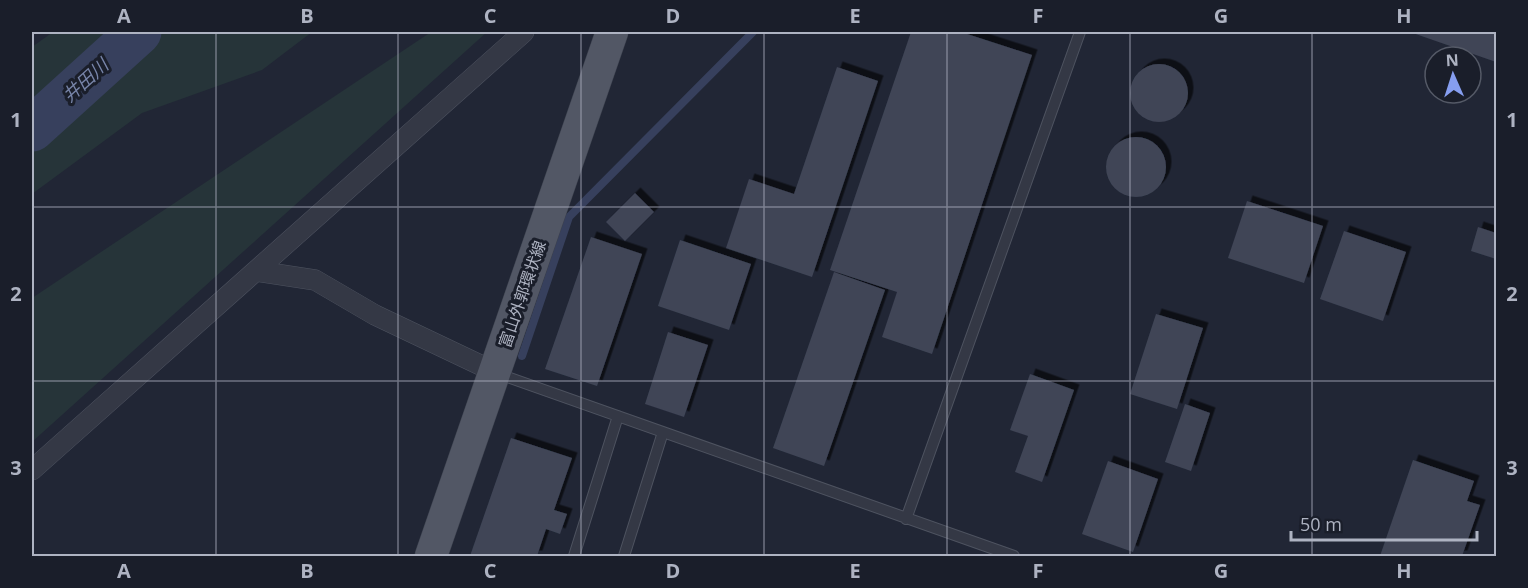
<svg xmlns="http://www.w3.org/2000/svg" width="1528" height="588" viewBox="0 0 1528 588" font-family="'Open Sans','Noto Sans JP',sans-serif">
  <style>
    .green { fill: #263439 }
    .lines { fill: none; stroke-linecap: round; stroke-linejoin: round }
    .stream { stroke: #37405d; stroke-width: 8 }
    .river { stroke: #37405d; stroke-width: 45 }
    .building { fill: #3f4556; filter: url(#shadow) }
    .service-casing { stroke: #4e5360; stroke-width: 12 }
    .minor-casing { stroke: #4e5360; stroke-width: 21 }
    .primary-casing { stroke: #3d424f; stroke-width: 33 }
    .service { stroke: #343845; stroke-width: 10 }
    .minor { stroke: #343845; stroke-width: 20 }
    .primary { stroke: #525765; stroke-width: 32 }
    .grid { fill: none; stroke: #aeb3c2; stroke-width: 1.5; stroke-opacity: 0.55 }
    .labels { text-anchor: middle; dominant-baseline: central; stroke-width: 6; stroke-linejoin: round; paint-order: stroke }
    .street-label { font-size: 16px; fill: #aeb3c2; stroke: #1a1e2a }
    .water-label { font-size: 18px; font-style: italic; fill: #7885a9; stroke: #1a1e2a }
    .neatline { fill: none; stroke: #aeb3c2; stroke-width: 2 }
    .grid-label { font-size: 20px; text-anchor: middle; font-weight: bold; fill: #aeb3c2 }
  </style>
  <defs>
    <filter id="shadow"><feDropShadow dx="5.5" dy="-5.5" stdDeviation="0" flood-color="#0009"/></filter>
  </defs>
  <rect width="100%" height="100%" fill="#212635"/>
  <path class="green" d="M53 32H312L262 70 142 113 32 194V47Z
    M431 32H487L32 442V298Z"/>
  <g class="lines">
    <path class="stream" d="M522 356 569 217 753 32"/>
    <path class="river" d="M32 129 139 32"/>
  </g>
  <path class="building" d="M911 32H961L1032 55 932 354 882 337 897 292 830 270Z
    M1410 32H1496V62Z
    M1130 93a29 29 0 1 1 58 0a29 29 0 1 1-58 0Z
    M837 67 878 81 812 277 726 248 749 179 794 194Z
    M1106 167a30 30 0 1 1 60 0a30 30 0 1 1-60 0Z
    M635 193 654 212 625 241 606 222Z
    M1247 201 1323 226 1304 283 1228 258Z
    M1478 227 1496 233V259L1471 251Z
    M1344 231 1406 252 1383 321 1320 299Z
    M591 237 642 254 597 386 545 369Z
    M680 240 751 264 729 330 658 306Z
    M834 272 885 290 824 466 773 448Z
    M1156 314 1203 328 1177 409 1130 394Z
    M668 332 708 345 684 417 645 404Z
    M1030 374 1074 390 1042 482 1015 472 1028 436 1010 430Z
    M1185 404 1210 413 1191 471 1165 462Z
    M511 438 572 458 554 510 567 514 560 534 546 529 537 556H470Z
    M1413 460 1474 481 1467 501 1480 505 1462 556H1380Z
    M1108 461 1158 479 1133 552 1082 534Z"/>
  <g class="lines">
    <defs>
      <path id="service" d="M496 373 1014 556
        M906 519 1080 32
        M574 556 618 416
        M624 556 663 432"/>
      <path id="minor" d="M256 271 315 280 375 315 495 372
        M32 470 524 32"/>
      <path id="primary" d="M431 556 612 32"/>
    </defs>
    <use href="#service" class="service-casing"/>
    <use href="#minor" class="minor-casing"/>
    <use href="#primary" class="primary-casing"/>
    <use href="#service" class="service"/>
    <use href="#minor" class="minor"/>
    <use href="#primary" class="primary"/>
  </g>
  <path class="grid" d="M216 32V556M398 32V556M581 32V556M764 32V556M947 32V556M1130 32V556M1312 32V556M32 207H1496M32 381H1496"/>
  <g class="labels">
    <g class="street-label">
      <text transform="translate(522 294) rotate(-71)">富山外郭環状線</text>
    </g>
    <g class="water-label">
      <text transform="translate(85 80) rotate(-42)">井田川</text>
    </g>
  </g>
  <rect width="1528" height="588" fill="none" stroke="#1a1e2a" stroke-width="66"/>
  <g transform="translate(1453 75) rotate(357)"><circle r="28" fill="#1a1e2a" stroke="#555a67" stroke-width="1.5"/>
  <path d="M0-4.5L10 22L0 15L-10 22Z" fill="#869ef0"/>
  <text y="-9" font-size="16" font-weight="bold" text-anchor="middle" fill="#aeb3c2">N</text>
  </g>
  <path d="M1291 531v9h186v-9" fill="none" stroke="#aeb3c2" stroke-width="3"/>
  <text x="1300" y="531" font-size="18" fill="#aeb3c2" stroke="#1a1e2a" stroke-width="4.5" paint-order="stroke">50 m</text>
  <rect x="33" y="33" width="1462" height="522" class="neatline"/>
  <g class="grid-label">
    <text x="124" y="23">A</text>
    <text x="307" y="23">B</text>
    <text x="490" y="23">C</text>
    <text x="673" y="23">D</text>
    <text x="855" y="23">E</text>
    <text x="1038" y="23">F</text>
    <text x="1221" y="23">G</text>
    <text x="1404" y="23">H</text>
    <text x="16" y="127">1</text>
    <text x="1512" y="127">1</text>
    <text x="16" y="301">2</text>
    <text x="1512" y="301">2</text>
    <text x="16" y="475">3</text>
    <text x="1512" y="475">3</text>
    <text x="124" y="578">A</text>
    <text x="307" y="578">B</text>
    <text x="490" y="578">C</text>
    <text x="673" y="578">D</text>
    <text x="855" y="578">E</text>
    <text x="1038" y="578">F</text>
    <text x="1221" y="578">G</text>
    <text x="1404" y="578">H</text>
  </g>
</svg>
